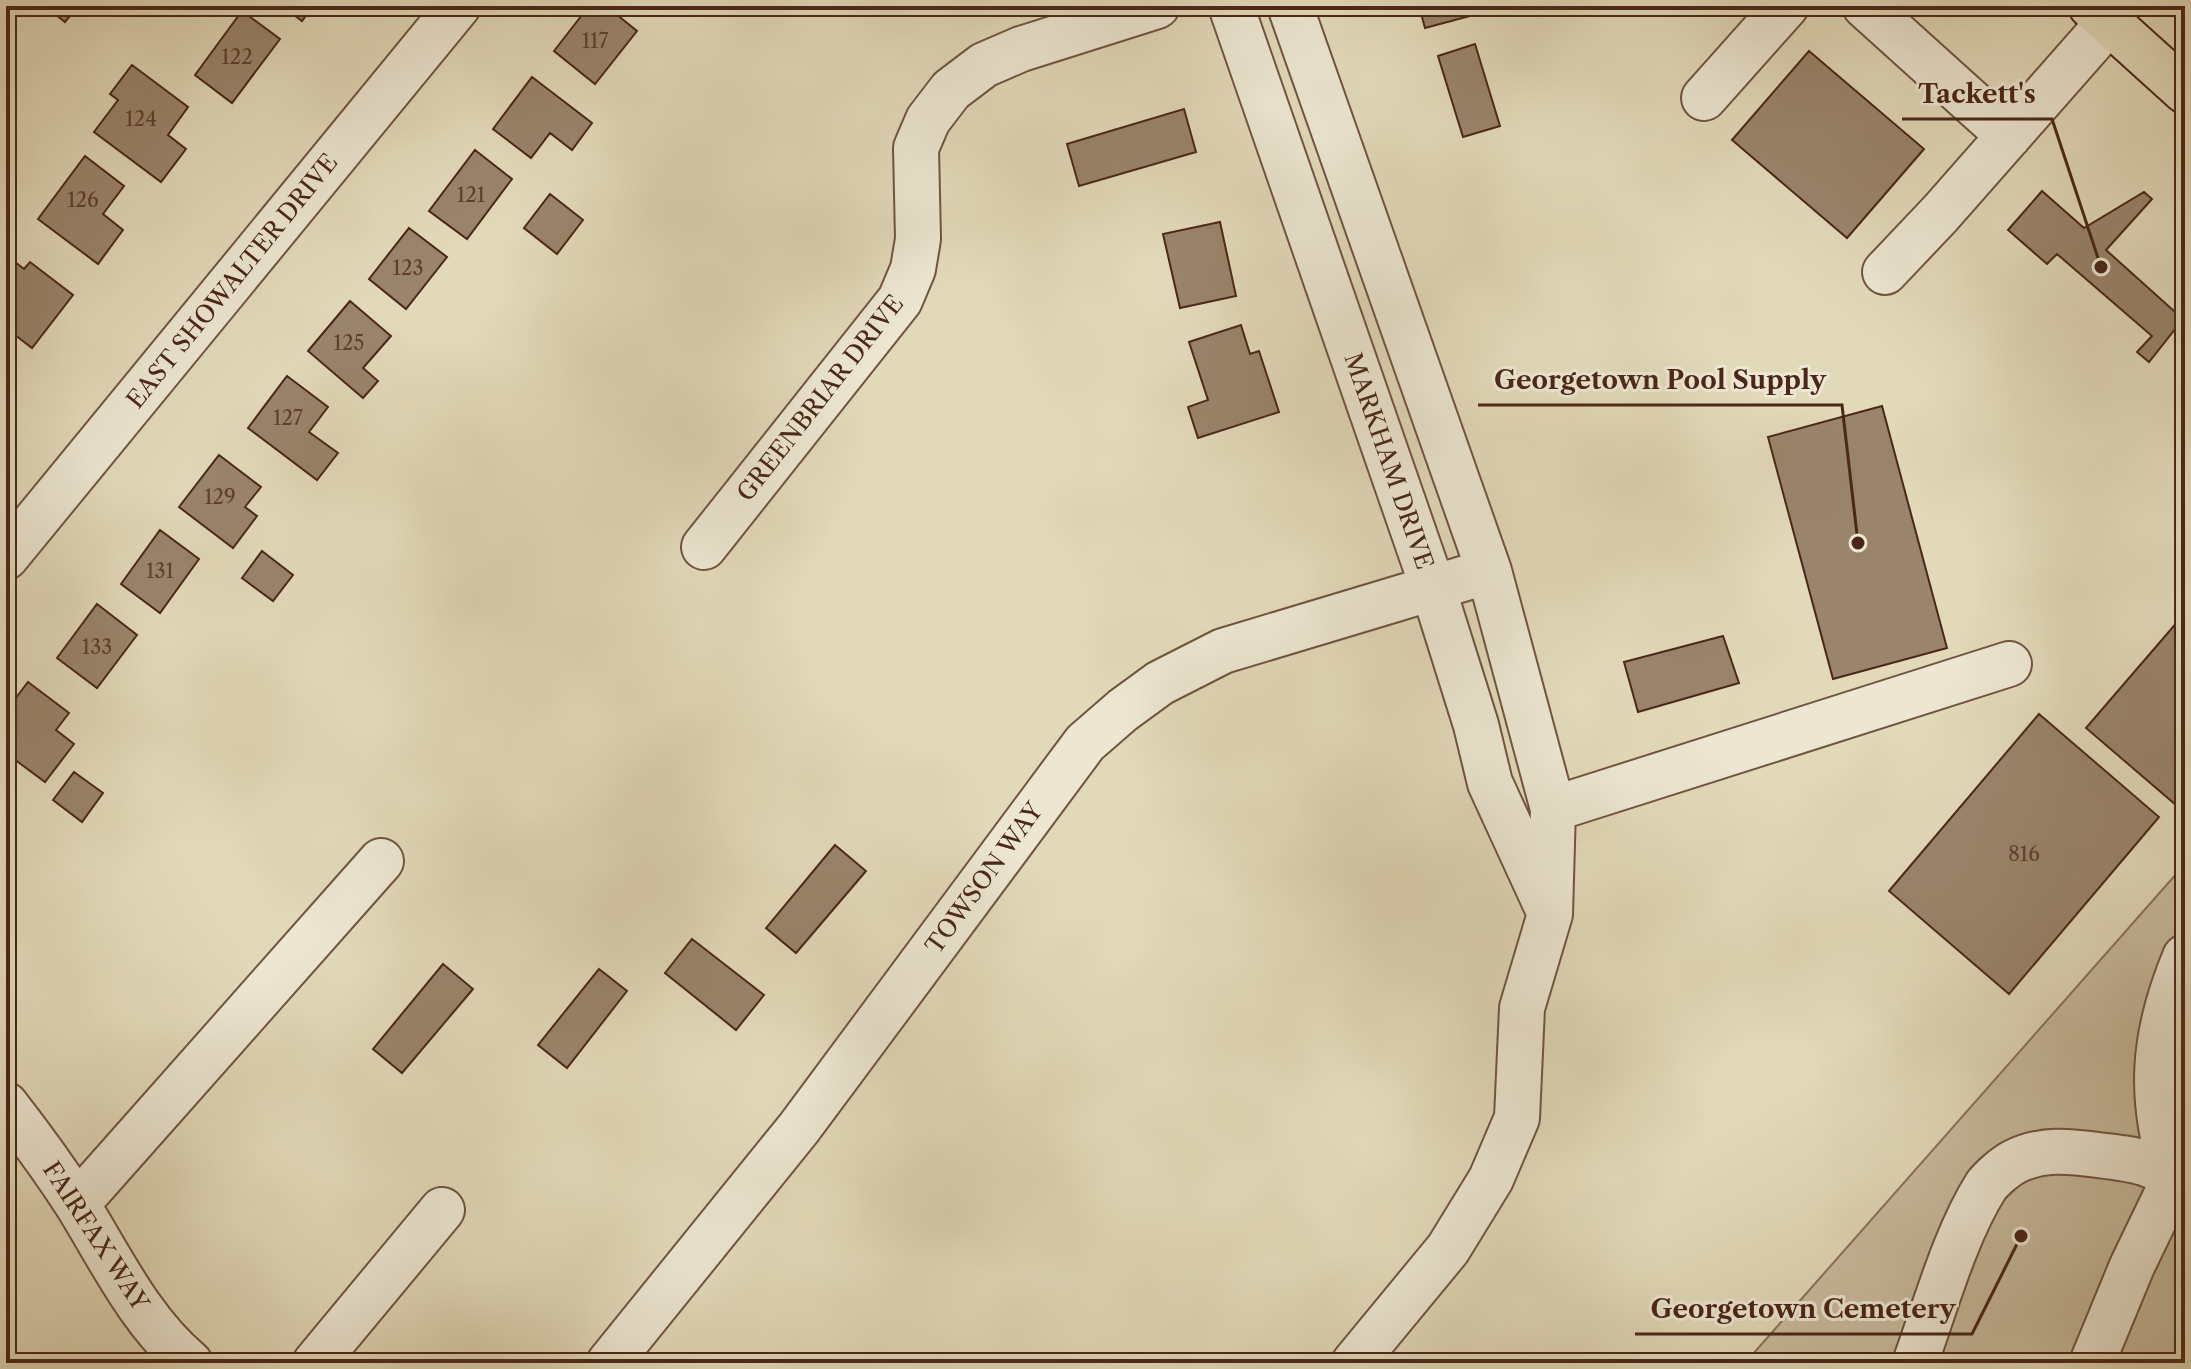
<svg xmlns="http://www.w3.org/2000/svg" width="2191" height="1369" viewBox="0 0 2191 1369" font-family="'Libre Caslon Text',serif">
  <style>
    .green { fill: #c8bb9e; stroke: #8a715c; stroke-width: 2 }
    .building { fill: #9a846c; stroke: #4b2719; stroke-width: 2 }
    .lines { fill: none; stroke-linecap: round; stroke-linejoin: round }
    .minor-casing { stroke: #715441; stroke-width: 48 }
    .major-casing { stroke: #4b2719; stroke-width: 48 }
    .minor { stroke: #ece6d2; stroke-width: 44 }
    .major { stroke: #e2d9b9; stroke-width: 44 }
    .labels { text-anchor: middle; dominant-baseline: central; stroke-width: 6; stroke-linejoin: round; paint-order: stroke }
    .number-label { font-size: 20px; fill: #5f3e2e }
    .street-label { font-size: 24px; fill: #4b2719; stroke: #ece6d2 }
    .leader { fill: none; stroke: #4b2719; stroke-width: 3 }
    .callout-dot { fill: #4b2719; stroke: #ece6d2; stroke-width: 3 }
    .callout-label { font-size: 26px; text-anchor: middle; font-weight: bold; fill: #4b2719; stroke: #ece6d2; stroke-width: 6; stroke-linejoin: round; paint-order: stroke }
  </style>
  <rect width="100%" height="100%" fill="#e2d9b9"/>
  <filter id="stains"><feTurbulence type="fractalNoise" baseFrequency=".0025" numOctaves="4"/><feColorMatrix values="0 0 0 0 .2 0 0 0 0 .09 0 0 0 0 .02 0 0 0 .5 -.17"/></filter>
  <radialGradient id="worn" r=".72"><stop offset=".6" stop-color="#630" stop-opacity="0"/><stop offset="1" stop-color="#630" stop-opacity=".3"/></radialGradient>
  <path class="green" d="M2185 864V1363H1745Z"/>
  <path class="building" d="M45 6H78L65 22Z
    M282 6H313L302 21Z
    M589 6H606L637 31 595 84 554 51Z
    M1419 6H1479L1481 13 1425 28Z
    M242 11 280 39 232 103 195 75Z
    M1475 44 1500 126 1463 137 1438 56Z
    M1809 51 1924 149 1847 238 1732 140Z
    M132 65 188 107 168 135 186 149 161 182 94 132 118 100 110 94Z
    M532 77 592 123 572 150 550 133 531 158 493 129Z
    M1184 109 1196 152 1079 186 1067 144Z
    M475 150 512 179 467 239 429 211Z
    M85 156 124 186 103 214 123 230 98 264 38 219Z
    M2042 191 2084 228 2144 192 2152 199 2106 250 2183 319 2149 362 2137 352 2152 336 2057 254 2047 264 2008 230Z
    M550 194 583 220 557 254 524 228Z
    M1220 222 1236 296 1180 308 1163 234Z
    M409 228 447 257 406 309 369 279Z
    M6 255 24 269 30 262 73 295 32 348 6 328Z
    M350 301 391 336 363 368 378 381 363 398 308 351Z
    M1241 325 1250 354 1259 351 1279 412 1198 438 1188 407 1208 400 1189 342Z
    M287 376 328 407 309 432 338 453 317 480 248 428Z
    M1882 406 1947 648 1833 679 1768 437Z
    M219 455 261 487 245 507 257 516 233 548 179 507Z
    M160 530 199 559 160 613 121 584Z
    M262 551 293 575 273 601 242 578Z
    M97 604 137 635 97 688 57 658Z
    M2185 613V795L2176 805 2086 728Z
    M1723 636 1739 683 1638 712 1624 662Z
    M28 682 69 713 56 730 74 744 45 782 6 753V711Z
    M2039 714 2159 817 2009 994 1889 891Z
    M74 772 103 793 82 822 53 800Z
    M835 845 866 871 796 953 766 928Z
    M692 939 764 995 736 1030 665 973Z
    M443 964 473 989 402 1073 373 1049Z
    M599 969 627 991 567 1068 538 1045Z"/>
  <g class="lines">
    <defs>
      <path id="minor" d="M1231 6 1433 588 1476 725 1490 783 1546 905
        M1290 6 1489 571 1553 809 1550 914 1522 1008 1517 1118 1491 1179 1448 1249 1354 1363
        M1865 6 2009 136
        M1704 98 1786 6
        M1885 272 1940 214 2109 22
        M704 547 900 300 913 269 918 239 916 148 928 120 951 90 984 65 1021 49 1157 6
        M6 557 458 6
        M1553 809 2009 664
        M6 1105C31 1137 55 1170 77 1204 111 1259 140 1321 190 1363
        M2174 1179C2148 1098 2152 1036 2185 957
        M77 1204 381 861
        M315 1363 442 1210
        M609 1363 799 1128 1085 743 1123 710 1160 683 1223 651 1489 571
        M1915 1363C1935 1308 1955 1235 1986 1186 1992 1178 2005 1167 2014 1162 2041 1148 2069 1151 2098 1155 2134 1159 2162 1162 2185 1192
        M2092 1363 2132 1266 2174 1179 2185 1167"/>
      <path id="major" d="M2091 6 2185 91"/>
    </defs>
    <use href="#minor" class="minor-casing"/>
    <use href="#major" class="major-casing"/>
    <use href="#minor" class="minor"/>
    <use href="#major" class="major"/>
  </g>
  <g class="labels">
    <g class="number-label">
      <text x="595" y="41">117</text>
      <text x="237" y="57">122</text>
      <text x="141" y="119">124</text>
      <text x="471" y="195">121</text>
      <text x="83" y="200">126</text>
      <text x="408" y="268">123</text>
      <text x="349" y="343">125</text>
      <text x="288" y="418">127</text>
      <text x="220" y="497">129</text>
      <text x="160" y="571">131</text>
      <text x="97" y="647">133</text>
      <text x="2024" y="854">816</text>
    </g>
    <g class="street-label">
      <text transform="translate(232 281) rotate(-51)">EAST SHOWALTER DRIVE</text>
      <text transform="translate(820 398) rotate(-52)">GREENBRIAR DRIVE</text>
      <text transform="translate(1389 461) rotate(71)">MARKHAM DRIVE</text>
      <text transform="translate(984 878) rotate(-54)">TOWSON WAY</text>
      <text transform="translate(96 1236) rotate(57)">FAIRFAX WAY</text>
    </g>
  </g>
  <path class="leader" d="M2101 267L2052 119H1902M1858 543L1842 405H1478M2021 1236L1972 1334H1635"/>
  <g class="callout-dot">
    <circle cx="2101" cy="267" r="8"/>
    <circle cx="1858" cy="543" r="8"/>
    <circle cx="2021" cy="1236" r="8"/>
  </g>
  <g class="callout-label">
    <text x="1977" y="103">Tackett's</text>
    <text x="1660" y="389">Georgetown Pool Supply</text>
    <text x="1803" y="1318">Georgetown Cemetery</text>
  </g>
  <rect width="2191" height="1369" fill="none" stroke="#e2d9b9" stroke-width="32"/>
  <rect x="8" y="8" width="2175" height="1353" fill="none" stroke="#4b2719" stroke-width="4"/>
  <rect x="16" y="16" width="2159" height="1337" fill="none" stroke="#4b2719" stroke-width="2"/>
  <rect width="100%" height="100%" filter="url(#stains)"/>
  <rect width="100%" height="100%" fill="url(#worn)"/>
</svg>
